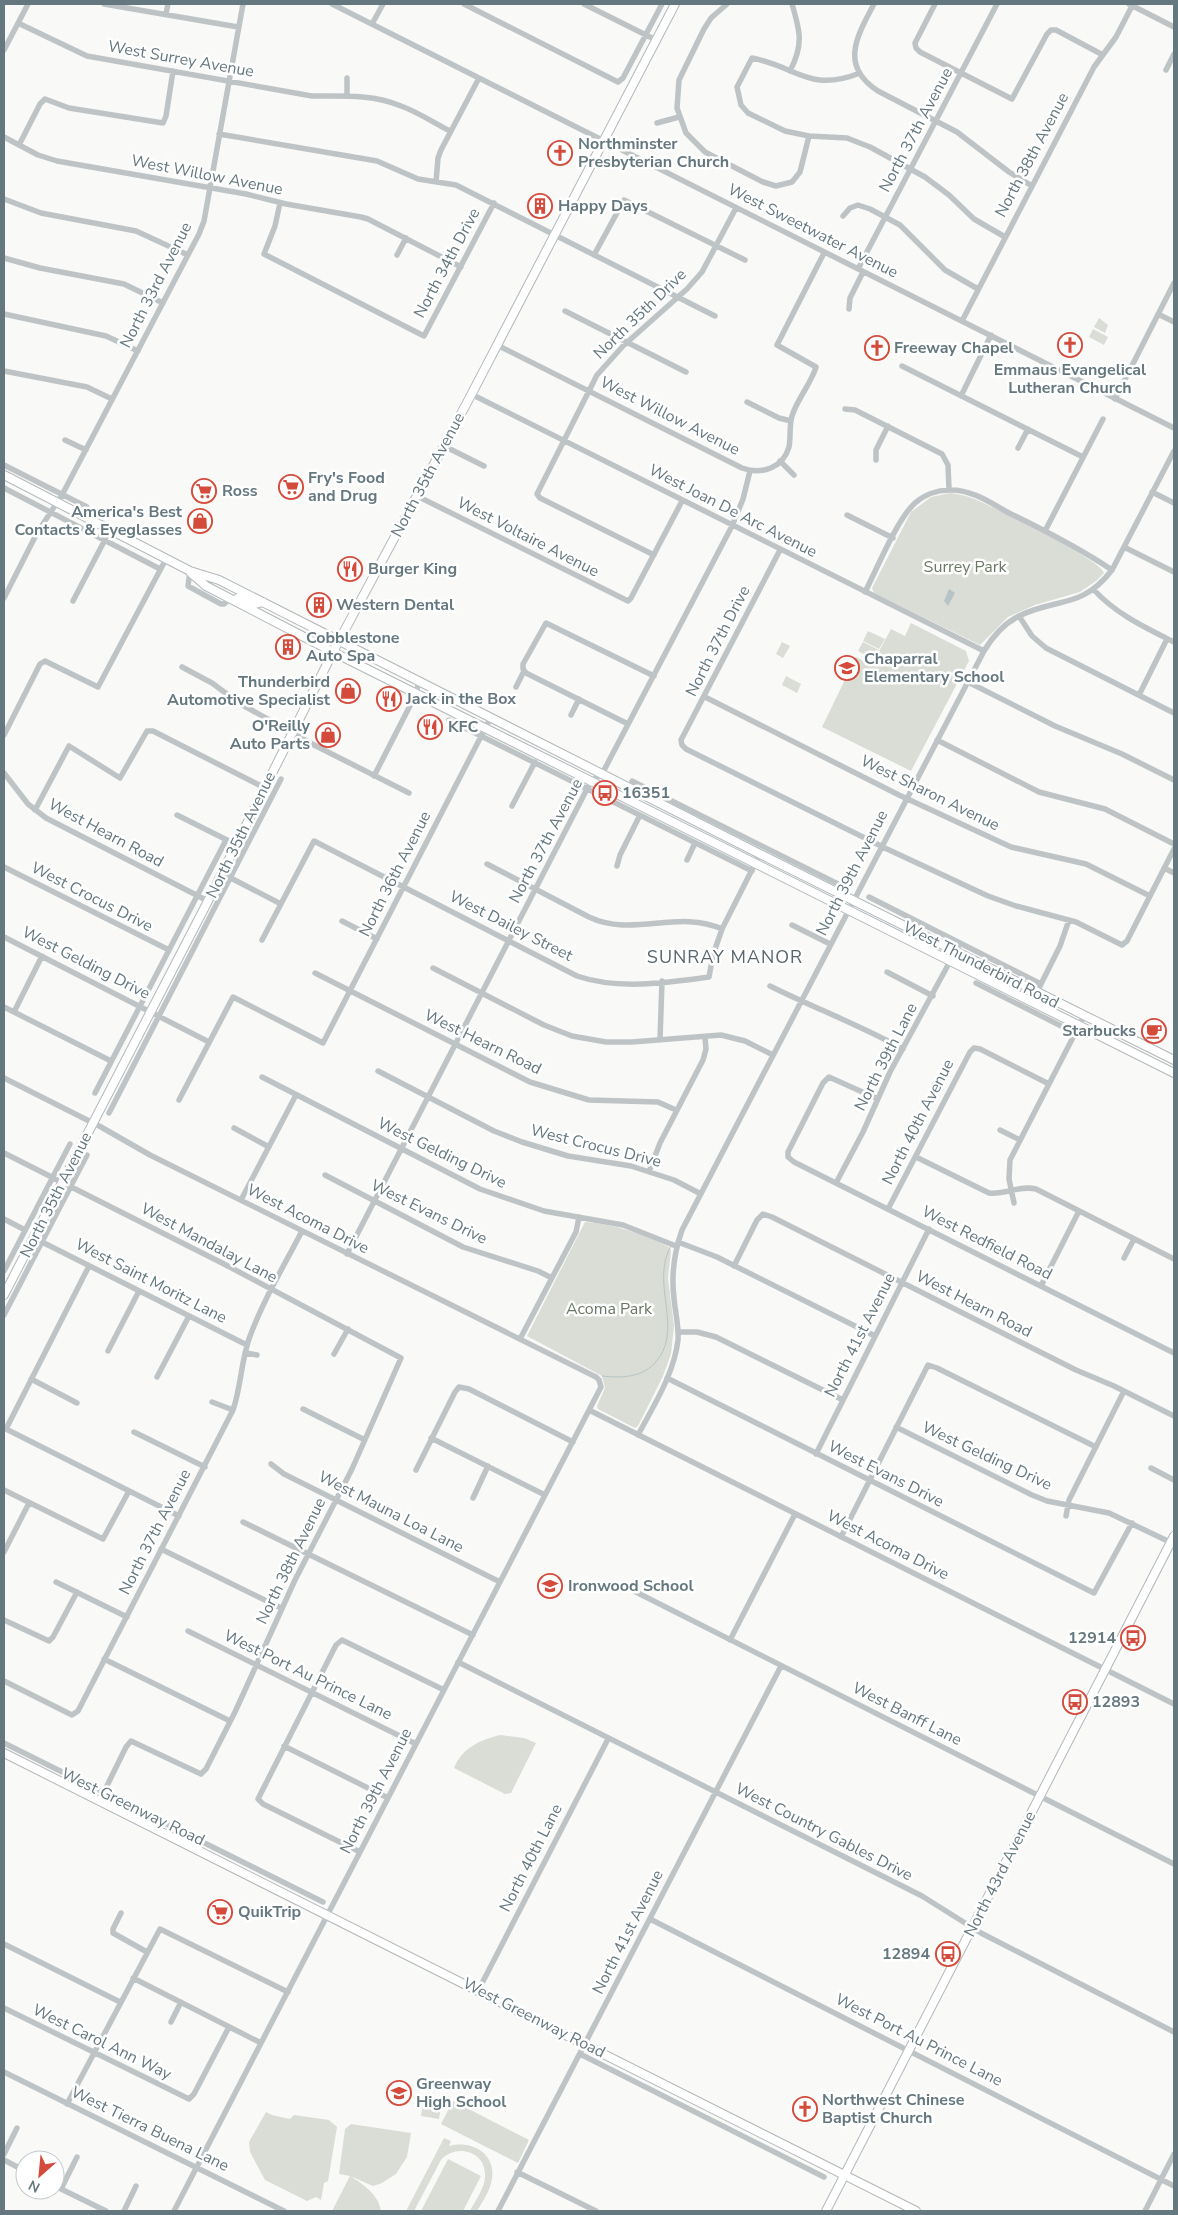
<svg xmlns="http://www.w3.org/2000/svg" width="1178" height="2215" viewBox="0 0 1178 2215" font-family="'Nunito Sans',sans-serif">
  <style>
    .green { fill: #daddd6 }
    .water { fill: #b7c4c7 }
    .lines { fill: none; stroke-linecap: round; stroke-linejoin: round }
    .stream { stroke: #b7c4c7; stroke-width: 1 }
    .major-casing { stroke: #b2b8bb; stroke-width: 10 }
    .minor { stroke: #bec4c6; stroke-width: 5.5 }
    .major { stroke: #fff; stroke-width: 8 }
    .labels { text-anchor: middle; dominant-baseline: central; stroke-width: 5; stroke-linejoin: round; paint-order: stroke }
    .street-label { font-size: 16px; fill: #66787f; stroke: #fff }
    .poi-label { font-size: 16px; font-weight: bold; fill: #66787f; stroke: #fff; text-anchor: start }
    .park-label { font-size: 16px; fill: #6b7865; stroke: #fff }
    .neighbourhood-label { font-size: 18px; letter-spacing: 1px; fill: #58656b; stroke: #fff }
  </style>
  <rect width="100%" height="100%" fill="#f9f9f7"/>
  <path class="green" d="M1099 318 1108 325 1105 333 1094 327Z
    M1093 329 1108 337 1104 345 1089 337Z
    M950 493C957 494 963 495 969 497 988 503 1101 560 1104 573L1096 581 1080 592 1035 605 1008 617 980 645 874 593 872 588 911 512 931 497Z
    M911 623 966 651 969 661 911 771 822 727 856 657 872 665 875 660 858 651 863 642 879 650 877 655 891 629 905 636Z
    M868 631 885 639 879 649 863 641Z
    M782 642 790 646 783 658 776 654Z
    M786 676 801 684 797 693 782 685Z
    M585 1222C614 1224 643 1234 669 1247L671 1251 668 1278 674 1326 671 1354 663 1376 638 1426 635 1428 598 1409 597 1406 605 1388 602 1376 527 1336Z
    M500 1735 524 1738 536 1743 511 1793 505 1794 454 1768C462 1748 480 1740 500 1735Z
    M424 2098 442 2101 439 2119 421 2116Z
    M453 2101 529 2140 518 2163 441 2124Z
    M266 2112 272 2115 290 2119 294 2115 329 2120 337 2127 328 2181 324 2183 321 2200 316 2197 307 2201 265 2180 250 2152 249 2142Z
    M351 2124 411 2133 407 2157 396 2174 382 2183 373 2186 350 2176C363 2184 379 2195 381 2211H332L350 2176 339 2174 345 2129Z
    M444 2138 451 2141 449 2146C471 2140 496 2153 492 2179 490 2191 483 2201 477 2211H470C475 2201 485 2188 485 2176 486 2151 456 2143 441 2160L414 2211H406Z
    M448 2159 481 2176 463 2211H421Z"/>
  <path class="water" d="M949 589 955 593 948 606 944 601Z"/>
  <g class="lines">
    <path class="stream" d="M602 1376C620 1378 640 1378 654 1364 686 1331 649 1283 671 1246"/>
    <defs>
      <path id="major" d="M4 475 190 571 219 580 760 854 1174 1060
        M191 573 206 586 333 652 1174 1073
        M238 598 254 604 263 602
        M4 1295 208 901 333 652 470 397 675 4
        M4 1753 916 2211
        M826 2211 1174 1536"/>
    </defs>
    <use href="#major" class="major-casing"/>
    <path class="minor" d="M104 4 238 27
      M332 4 1174 428
      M464 4 618 82 623 78 662 4
      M584 4 656 40
      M727 4 711 18 704 29 679 80 677 108 686 133 705 152 763 182 776 186 792 182 800 172 809 136
      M874 4C857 36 839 66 878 91L957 132 1009 172 1032 186
      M935 4 915 43 916 48 920 52 1012 99 1047 34 1051 30H1056L1103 55
      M1129 4 1174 27
      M166 14 168 4
      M18 23 87 56 312 96C342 96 373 94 401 106 418 112 434 123 450 131
      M372 24 383 4
      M4 50 28 4
      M1166 70 1174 54
      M790 71C804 44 800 31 792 4
      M860 73C809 93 798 67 752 58L737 87 741 105 748 113 785 131 809 136 847 138 870 147 925 177 949 195 974 219 1005 237
      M347 78V95
      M657 123 679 117
      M219 134 377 161 418 179 456 185 715 316
      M4 137 38 155 57 161 246 194 286 204 361 217 368 219 461 267
      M19 145 40 104 45 99 69 108 163 123 166 116 173 71
      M436 182 438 158 441 150 479 78
      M4 199 41 213 136 231 188 255
      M280 203 275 226 264 254 424 336 494 203
      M843 216 850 208 858 205 870 209 900 225 945 270 978 289
      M397 255 406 238
      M594 255 624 200 745 260
      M4 258 40 268 124 284 163 303
      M858 269 997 4
      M849 309 850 298 863 272
      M565 311 686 372
      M4 314 106 336 138 351
      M1158 314 1174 322
      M962 321 1094 67 1116 37 1132 6
      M497 345 742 468C762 475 783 468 789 447 791 437 789 426 792 416 797 399 811 384 816 367L777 345 824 253
      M902 366 1083 457
      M4 371 87 387 112 399
      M471 394 984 651
      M961 396 991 335
      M1115 399 1174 283
      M747 402 779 418 791 421
      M845 409 855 410 942 454 948 465 949 489
      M65 440 86 450
      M444 446 484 466
      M1018 448 1028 429
      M876 460V450L888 426
      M780 461 794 475
      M4 465 87 507
      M4 488 160 569
      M1152 492 1174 503
      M417 496 628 601 631 598 682 501
      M847 515 893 538
      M1045 531 1103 419
      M1124 547 1174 572
      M780 550 681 740 682 745 686 749 887 849 988 896 1016 906 1076 922 1122 945 1127 941 1174 849
      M654 555 540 498 537 494 597 375 623 346 687 289 702 272 736 208
      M190 571 188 586 221 604H224L229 599
      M1093 589C1116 614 1144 627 1174 642
      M865 592C877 569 897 519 915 503 924 495 937 490 949 490 971 489 991 503 1009 513 1044 530 1079 548 1112 570
      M4 598 37 533 62 495 199 234 204 221 243 4
      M73 601 110 530
      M1019 616 1032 636 1046 648 1174 713
      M182 667 212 683 239 703 314 745 409 793
      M968 682 1055 726 1122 754 1174 780
      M516 687 524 671
      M1139 695 1167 639
      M705 697 899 795 1011 847 1086 864 1150 896
      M571 715 579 699
      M449 720 752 871
      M628 724 526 673 523 669V664L546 623 654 676
      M4 735 40 664 45 661 98 687 166 559
      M937 740 1039 792 1105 809 1174 844
      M4 773 28 804 46 818 208 901
      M374 776 416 694 419 681
      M632 781 842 886
      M512 806 535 762
      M35 810 69 746 120 778 147 731H153L265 788
      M177 815 237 845
      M687 860 695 843
      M487 864 589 917C633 938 678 909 722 929
      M617 866 620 855 640 815
      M4 867 169 950
      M1164 868 1174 873
      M227 876 281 904
      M869 897 1041 984
      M342 921 377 939
      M792 925 830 944
      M4 937 209 1042
      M262 940 314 841 577 976C618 990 666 983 709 977L713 955 722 929 760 854
      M433 968 544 1025 572 1036 606 1042H632L721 1035 745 1041 773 1055
      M887 972 933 996
      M315 973 530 1082 589 1100 658 1102 676 1110
      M976 983 1075 1033
      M770 986C814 1008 860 1025 903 1049
      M1032 1002 1060 946 1069 920
      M4 1007 111 1061
      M14 1012 42 956
      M660 1040 662 981
      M378 1071 494 1131 522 1142 568 1156 631 1166 674 1180 701 1194
      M262 1077 480 1189 544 1211 623 1225 676 1246
      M4 1078 101 1127 150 1155 596 1377 599 1380 601 1387 174 2211
      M95 1093 226 840
      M878 1099 829 1077 823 1083 788 1152V1157L794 1162 1174 1353
      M179 1100 233 997 323 1043 491 717
      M109 1113 281 779
      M234 1128 269 1147
      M1000 1130 1020 1140
      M4 1153 224 1264 401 1358 352 1469 295 1580 235 1712 206 1769 201 1774 131 1741 126 1747 100 1800
      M916 1157 989 1193C1005 1195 1020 1185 1036 1189L1174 1259
      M649 1172 660 1143 703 1060 706 1049 705 1037
      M325 1175 463 1247 538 1271 552 1278
      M836 1183 863 1132 890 1072 960 943
      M241 1200 296 1095
      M1014 1203 1009 1179 1010 1160 1084 1016
      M888 1209 970 1052 974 1048 980 1049 1049 1084
      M4 1219 25 1230
      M42 1242 247 1345
      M678 1242 717 1257 875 1336
      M347 1254 587 789 591 781 602 774 732 526 743 499 750 471
      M1124 1258 1134 1239
      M89 1266 6 1429 179 1516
      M734 1266 757 1220 763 1214 772 1217 1076 1370 1114 1386 1174 1416
      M4 1271 70 1144
      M1041 1286 1079 1211
      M4 1315 87 1155
      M678 1332H697L716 1337 843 1400
      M520 1339 576 1232 579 1217
      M108 1351 139 1291
      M246 1353 257 1355
      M334 1354 348 1329
      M157 1377 189 1316
      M667 1378 1094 1593 1132 1523
      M31 1379 77 1403
      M212 1402 233 1410
      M303 1409 363 1439
      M589 1410 1174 1704
      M896 1427 1032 1495 1047 1501 1109 1513 1174 1544
      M134 1432 205 1467
      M638 1435C654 1405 674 1374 678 1340 679 1325 675 1312 674 1298 671 1274 674 1253 682 1230L984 651C993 636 1003 624 1019 616 1057 597 1081 610 1112 570L1174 451
      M431 1438 545 1495
      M816 1454 929 1229
      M271 1464 284 1474 500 1582
      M1151 1468 1174 1480
      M416 1470 455 1392 459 1387 469 1389 573 1442
      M4 1490 103 1539 129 1491
      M473 1498 488 1466
      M1066 1516 1069 1500 1124 1391
      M243 1522 473 1635
      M841 1537 928 1365 937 1368 1096 1447
      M161 1549 281 1608
      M4 1552 29 1503
      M56 1582 127 1617
      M628 1588 1174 1864
      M4 1620 49 1641 53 1637 77 1592
      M188 1631 416 1744
      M730 1640 795 1514
      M104 1659 230 1721
      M458 1662 922 1896 981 1933 1174 2032
      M4 1681 72 1715 78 1711 233 1410C241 1387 241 1362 249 1339 262 1302 284 1266 302 1231
      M4 1743 323 1902
      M284 1746 388 1798
      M360 1852 263 1804 258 1799 336 1645 342 1640 444 1690
      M121 1913 113 1929V1933L147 1952
      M650 1919 1174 2186
      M4 1944 120 2002
      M133 1978 261 2043
      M478 1991 608 1739
      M4 2008 189 2099 194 2094 229 2027
      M171 2022 181 2002
      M580 2054 824 2177
      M4 2072 284 2211
      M67 2104 160 1929 288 1992
      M4 2154 17 2128
      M4 2160 25 2171
      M517 2172 596 2211
      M55 2186 106 2211
      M61 2189 77 2157
      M124 2211 136 2186
      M498 2211 781 1666
      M1145 2211 1174 2154"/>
    <use href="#major" class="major"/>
  </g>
  <defs>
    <symbol id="church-ring" viewBox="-11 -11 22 22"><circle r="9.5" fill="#fff" stroke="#d44b3c" stroke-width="1.5"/><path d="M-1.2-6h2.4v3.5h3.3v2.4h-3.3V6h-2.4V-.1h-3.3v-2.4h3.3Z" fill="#d44b3c"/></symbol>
    <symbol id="building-ring" viewBox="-11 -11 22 22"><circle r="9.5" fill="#fff" stroke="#d44b3c" stroke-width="1.5"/><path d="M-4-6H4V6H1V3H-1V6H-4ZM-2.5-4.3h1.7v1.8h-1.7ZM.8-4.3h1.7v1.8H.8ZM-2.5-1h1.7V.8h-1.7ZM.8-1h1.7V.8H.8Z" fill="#d44b3c"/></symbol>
    <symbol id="supermarket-ring" viewBox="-11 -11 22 22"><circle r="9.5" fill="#fff" stroke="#d44b3c" stroke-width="1.5"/><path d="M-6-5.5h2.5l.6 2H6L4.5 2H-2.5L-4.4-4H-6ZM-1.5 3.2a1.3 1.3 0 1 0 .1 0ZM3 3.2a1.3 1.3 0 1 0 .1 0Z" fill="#d44b3c"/></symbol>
    <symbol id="shop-ring" viewBox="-11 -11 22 22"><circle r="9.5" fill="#fff" stroke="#d44b3c" stroke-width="1.5"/><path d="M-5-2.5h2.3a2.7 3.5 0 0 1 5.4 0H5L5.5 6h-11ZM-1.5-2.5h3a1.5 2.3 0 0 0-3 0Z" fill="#d44b3c"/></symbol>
    <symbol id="restaurant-ring" viewBox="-11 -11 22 22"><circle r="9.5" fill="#fff" stroke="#d44b3c" stroke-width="1.5"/><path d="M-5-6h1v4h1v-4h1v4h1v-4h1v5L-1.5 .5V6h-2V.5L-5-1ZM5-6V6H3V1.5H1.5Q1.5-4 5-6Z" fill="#d44b3c"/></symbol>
    <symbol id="school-ring" viewBox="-11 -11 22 22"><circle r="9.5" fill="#fff" stroke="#d44b3c" stroke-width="1.5"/><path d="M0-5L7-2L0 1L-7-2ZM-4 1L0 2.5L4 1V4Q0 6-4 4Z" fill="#d44b3c"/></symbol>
    <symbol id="bus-ring" viewBox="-11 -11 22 22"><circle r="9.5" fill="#fff" stroke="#d44b3c" stroke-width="1.5"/><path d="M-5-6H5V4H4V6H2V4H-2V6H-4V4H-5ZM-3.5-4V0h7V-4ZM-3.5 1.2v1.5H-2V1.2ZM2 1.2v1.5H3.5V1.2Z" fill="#d44b3c"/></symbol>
    <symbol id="cafe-ring" viewBox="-11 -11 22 22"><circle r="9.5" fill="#fff" stroke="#d44b3c" stroke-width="1.5"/><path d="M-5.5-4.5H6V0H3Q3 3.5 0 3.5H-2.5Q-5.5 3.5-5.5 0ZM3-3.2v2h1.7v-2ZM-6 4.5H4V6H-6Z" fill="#d44b3c"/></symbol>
  </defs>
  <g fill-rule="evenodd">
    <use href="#church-ring" x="546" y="139" width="28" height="28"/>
    <use href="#building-ring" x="526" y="192" width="28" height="28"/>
    <use href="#church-ring" x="1056" y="331" width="28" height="28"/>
    <use href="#church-ring" x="863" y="334" width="28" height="28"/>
    <use href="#supermarket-ring" x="277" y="473" width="28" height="28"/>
    <use href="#supermarket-ring" x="190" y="477" width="28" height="28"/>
    <use href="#shop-ring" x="186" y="507" width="28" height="28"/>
    <use href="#restaurant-ring" x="336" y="555" width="28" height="28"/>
    <use href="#building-ring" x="305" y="591" width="28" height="28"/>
    <use href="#building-ring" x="274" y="633" width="28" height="28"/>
    <use href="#school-ring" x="833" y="654" width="28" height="28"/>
    <use href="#shop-ring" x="334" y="677" width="28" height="28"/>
    <use href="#restaurant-ring" x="375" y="685" width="28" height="28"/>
    <use href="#restaurant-ring" x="416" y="713" width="28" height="28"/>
    <use href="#shop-ring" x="314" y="721" width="28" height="28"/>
    <use href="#bus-ring" x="591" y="779" width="28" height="28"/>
    <use href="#cafe-ring" x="1140" y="1017" width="28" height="28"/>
    <use href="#school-ring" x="536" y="1572" width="28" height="28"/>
    <use href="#bus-ring" x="1119" y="1624" width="28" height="28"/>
    <use href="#bus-ring" x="1061" y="1688" width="28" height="28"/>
    <use href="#supermarket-ring" x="206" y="1898" width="28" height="28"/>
    <use href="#bus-ring" x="934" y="1940" width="28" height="28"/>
    <use href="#school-ring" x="385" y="2079" width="28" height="28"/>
    <use href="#church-ring" x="791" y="2095" width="28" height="28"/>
  </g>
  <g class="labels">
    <g class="street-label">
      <text transform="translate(181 59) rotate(10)">West Surrey Avenue</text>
      <text transform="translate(916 130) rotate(-62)">North 37th Avenue</text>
      <text transform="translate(1032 155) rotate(-62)">North 38th Avenue</text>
      <text transform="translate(207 175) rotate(11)">West Willow Avenue</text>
      <text transform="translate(813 231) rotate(27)">West Sweetwater Avenue</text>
      <text transform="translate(447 263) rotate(-62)">North 34th Drive</text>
      <text transform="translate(156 285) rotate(-63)">North 33rd Avenue</text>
      <text transform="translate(640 314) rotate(-44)">North 35th Drive</text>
      <text transform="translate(670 416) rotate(27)">West Willow Avenue</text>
      <text transform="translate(428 475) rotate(-62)">North 35th Avenue</text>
      <text transform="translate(733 511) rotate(27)">West Joan De Arc Avenue</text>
      <text transform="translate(528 537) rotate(27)">West Voltaire Avenue</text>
      <text transform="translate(718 641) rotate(-63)">North 37th Drive</text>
      <text transform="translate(930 793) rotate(26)">West Sharon Avenue</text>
      <text transform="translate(106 833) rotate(28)">West Hearn Road</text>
      <text transform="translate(241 835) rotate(-64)">North 35th Avenue</text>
      <text transform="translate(546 841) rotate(-62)">North 37th Avenue</text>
      <text transform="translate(852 873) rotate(-63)">North 39th Avenue</text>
      <text transform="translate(395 874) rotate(-63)">North 36th Avenue</text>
      <text transform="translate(92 897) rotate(27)">West Crocus Drive</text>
      <text transform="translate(511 926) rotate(27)">West Dailey Street</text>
      <text transform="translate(86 963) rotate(27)">West Gelding Drive</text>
      <text transform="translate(981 965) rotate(27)">West Thunderbird Road</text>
      <text transform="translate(483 1042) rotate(26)">West Hearn Road</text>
      <text transform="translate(886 1057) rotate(-63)">North 39th Lane</text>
      <text transform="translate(918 1122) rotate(-63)">North 40th Avenue</text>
      <text transform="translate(596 1146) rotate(14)">West Crocus Drive</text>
      <text transform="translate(442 1153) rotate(26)">West Gelding Drive</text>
      <text transform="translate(56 1195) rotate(-63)">North 35th Avenue</text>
      <text transform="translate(429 1212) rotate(26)">West Evans Drive</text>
      <text transform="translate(308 1219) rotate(27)">West Acoma Drive</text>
      <text transform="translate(209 1243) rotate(28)">West Mandalay Lane</text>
      <text transform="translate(987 1243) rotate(27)">West Redfield Road</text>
      <text transform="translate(151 1281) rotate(27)">West Saint Moritz Lane</text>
      <text transform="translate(974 1304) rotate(27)">West Hearn Road</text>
      <text transform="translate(860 1335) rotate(-63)">North 41st Avenue</text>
      <text transform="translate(987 1456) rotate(25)">West Gelding Drive</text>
      <text transform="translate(886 1474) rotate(27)">West Evans Drive</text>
      <text transform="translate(391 1512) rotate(27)">West Mauna Loa Lane</text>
      <text transform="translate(155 1532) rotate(-63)">North 37th Avenue</text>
      <text transform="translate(888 1545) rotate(27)">West Acoma Drive</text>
      <text transform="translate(291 1561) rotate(-64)">North 38th Avenue</text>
      <text transform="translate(308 1675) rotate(26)">West Port Au Prince Lane</text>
      <text transform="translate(907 1714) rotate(27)">West Banff Lane</text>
      <text transform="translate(376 1791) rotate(-63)">North 39th Avenue</text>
      <text transform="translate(133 1807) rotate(26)">West Greenway Road</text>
      <text transform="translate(824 1832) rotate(27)">West Country Gables Drive</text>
      <text transform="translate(531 1858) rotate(-63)">North 40th Lane</text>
      <text transform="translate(1000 1874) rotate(-63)">North 43rd Avenue</text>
      <text transform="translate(628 1932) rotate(-63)">North 41st Avenue</text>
      <text transform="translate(534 2018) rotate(27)">West Greenway Road</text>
      <text transform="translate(919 2040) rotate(27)">West Port Au Prince Lane</text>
      <text transform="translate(102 2042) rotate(26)">West Carol Ann Way</text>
      <text transform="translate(150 2129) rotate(26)">West Tierra Buena Lane</text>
    </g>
    <g class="poi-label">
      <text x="578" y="144">Northminster<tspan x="578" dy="18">Presbyterian Church</tspan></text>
      <text x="558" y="206">Happy Days</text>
      <text x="894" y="348">Freeway Chapel</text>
      <text x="1070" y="370" text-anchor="middle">Emmaus Evangelical<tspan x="1070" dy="18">Lutheran Church</tspan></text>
      <text x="308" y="478">Fry's Food<tspan x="308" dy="18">and Drug</tspan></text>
      <text x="222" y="491">Ross</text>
      <text x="182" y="512" text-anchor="end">America's Best<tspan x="182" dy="18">Contacts &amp; Eyeglasses</tspan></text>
      <text x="368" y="569">Burger King</text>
      <text x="336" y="605">Western Dental</text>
      <text x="306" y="638">Cobblestone<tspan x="306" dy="18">Auto Spa</tspan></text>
      <text x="864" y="659">Chaparral<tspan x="864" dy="18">Elementary School</tspan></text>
      <text x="330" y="682" text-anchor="end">Thunderbird<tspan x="330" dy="18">Automotive Specialist</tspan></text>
      <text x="406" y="699">Jack in the Box</text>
      <text x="310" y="726" text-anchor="end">O'Reilly<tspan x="310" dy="18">Auto Parts</tspan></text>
      <text x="448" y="727">KFC</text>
      <text x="622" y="793">16351</text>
      <text x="1136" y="1031" text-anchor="end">Starbucks</text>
      <text x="568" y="1586">Ironwood School</text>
      <text x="1116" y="1638" text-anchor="end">12914</text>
      <text x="1092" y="1702">12893</text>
      <text x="238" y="1912">QuikTrip</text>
      <text x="930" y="1954" text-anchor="end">12894</text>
      <text x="416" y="2084">Greenway<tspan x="416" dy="18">High School</tspan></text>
      <text x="822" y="2100">Northwest Chinese<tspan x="822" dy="18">Baptist Church</tspan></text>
    </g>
    <g class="park-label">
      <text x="965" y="567">Surrey Park</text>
      <text x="609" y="1309">Acoma Park</text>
    </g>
    <g class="neighbourhood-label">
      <text x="725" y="957">SUNRAY MANOR</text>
    </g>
  </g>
  <rect width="1178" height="2215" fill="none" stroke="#66787f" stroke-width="10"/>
  <g transform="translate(40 2175) rotate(207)"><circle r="24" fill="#ffffff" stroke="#c2c9cc"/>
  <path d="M0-4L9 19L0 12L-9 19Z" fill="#d44b3c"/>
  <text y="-8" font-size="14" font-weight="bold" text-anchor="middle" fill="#66787f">N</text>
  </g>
</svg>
